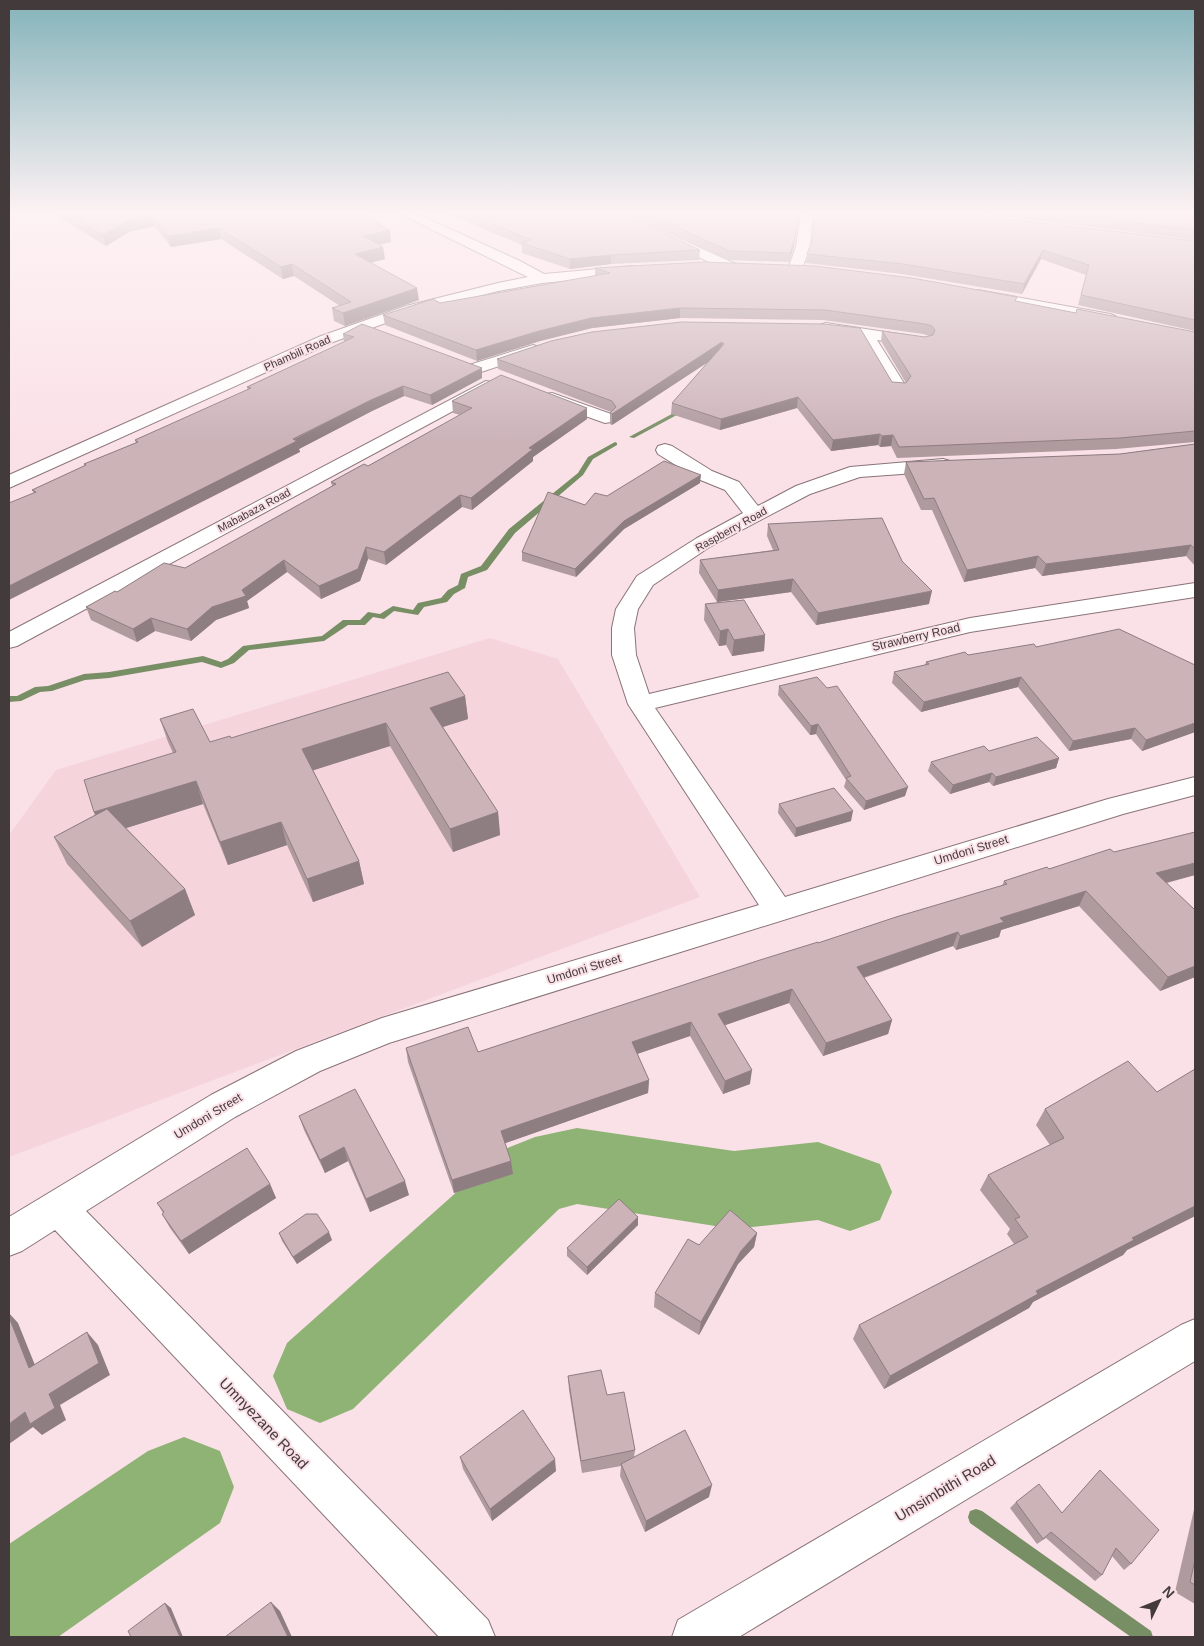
<svg xmlns="http://www.w3.org/2000/svg" width="1204" height="1646" viewBox="0 0 1204 1646" font-family="Arial,sans-serif">
  <style>
    .built { fill: #f5d4dc }
    .lines { fill: none; stroke-linecap: round; stroke-linejoin: round }
    .stream { fill: #788e64; fill-rule: evenodd }
    .river { fill: #8fb275; fill-rule: evenodd }
    .minor-casing { stroke: #897378; stroke-width: 2 }
    .minor { fill: #fff; fill-rule: evenodd }
    .wall { fill: #af9a9e }
    .shaded-wall { fill: #8e7d81 }
    .building { fill: #cbb3b8; stroke: #8e7d81 }
    .labels { text-anchor: middle; dominant-baseline: central; stroke-width: 4; stroke-linejoin: round; paint-order: stroke }
    .far-street-label { font-size: 11px; fill: #433a3c; stroke: #fae1e7 }
    .street-label { font-size: 12px; fill: #433a3c; stroke: #fae1e7 }
    .near-street-label { font-size: 15px; fill: #433a3c; stroke: #fae1e7 }
  </style>
  <rect width="100%" height="100%" fill="#fae1e7"/>
  <path class="built" d="M490 638 558 659 700 897 9 1157V835L56 770Z"/>
  <g class="lines">
    <path class="stream" d="M683 408 688 409 634 438 629 437Z
      M615 442 617 443V445L593 459 583 475 515 533 487 570 468 577 465 588 454 594 447 602 424 607 418 615 394 611 384 619 373 617 365 625H348L324 641 249 650 234 663 221 668 202 662 109 678 85 680 52 691 40 692 21 701 9 702V696H17L35 687 48 686 84 674 109 672 203 656 221 662 228 659 243 646 322 636 343 620H360L368 612 380 614 393 606 413 610 418 603 441 598 448 590 458 585 461 574 481 566 509 529 578 473 588 457Z
      M976 1509 982 1511 1151 1631 1153 1637H1131L970 1523 968 1517 970 1511Z"/>
    <path class="river" d="M577 1128 734 1151 818 1142 880 1164 892 1192 880 1220 850 1231 818 1220 734 1229 577 1204 559 1209 353 1409 320 1423 287 1409 273 1376 287 1343 505 1149 535 1137Z
      M184 1437 220 1451 234 1487 220 1523 58 1637H9V1544L148 1451Z"/>
    <defs>
      <path id="minor" d="M396 212H413L520 261 544 274 632 266 637 267 639 270 637 273 632 274 542 283 498 291 416 312 333 342 9 488V475L321 336 406 306 498 283 528 277Z
        M603 212H620L736 264 738 267 736 270H726Z
        M801 212H813L810 247 802 269 800 272H790L788 269 796 247Z
        M978 290 1110 314 1115 316 1118 319 1115 322 1110 324 973 297 971 294 973 291Z
        M826 323 925 338 927 341 925 344 919 346 877 340 907 388 904 392H892L860 337 820 331 818 328 820 325Z
        M533 345 539 347 541 350 539 353 475 374 469 373 467 369 469 365Z
        M486 381 492 382 494 386 492 390 17 646 9 648V632Z
        M552 393 611 414 614 418 611 422 605 423 546 402 543 398 546 394Z
        M665 444 672 446 712 471 739 482 758 506 796 486 850 467 943 459 950 461 952 465 950 469 943 471 860 477 810 494 711 546 653 585 638 609 634 628 636 655 649 694 970 618 1195 583V597L970 632 655 708 785 897 1108 799 1195 777V795L1123 814 389 1043 320 1071 235 1117 86 1211 488 1620 495 1637H439L55 1230 22 1251 9 1256V1217L211 1095 296 1051 382 1018 759 905 628 704 612 655V628L616 609 637 576 697 538 743 513 725 490 698 479 658 454 656 450 658 446Z
        M1195 1319V1361L739 1637H672L678 1620 1181 1325Z"/>
    </defs>
    <use href="#minor" class="minor-casing"/>
    <use href="#minor" class="minor"/>
  </g>
  <path class="wall" d="M50 212H358L390 230 391 242 378 245 385 259 370 263 419 300 345 326 334 321 332 308 340 306 294 276 283 279 221 239 171 247 154 226 129 232 106 246Z
    M444 212H619L700 250 699 260 611 264 570 269 522 253V245Z
    M625 212H799L794 247 789 262 728 260Z
    M970 212H1195V240Z
    M813 239 1195 241V331L1078 305 1086 275 1041 259 1022 294 902 274 806 263 807 254Z
    M595 268 1016 302 1076 313 1195 332V442L1116 449 897 458 891 446 880 447 878 445 831 451 797 408 720 430 671 414 672 403 708 362 612 425 610 424V413L611 412 498 369 497 359 681 322 892 382 906 383 881 341 882 331 925 337 929 336 923 334 823 320 680 318 592 328 540 341 477 361 385 325 383 315 440 303 595 276Z
    M343 334 482 378 432 405 404 396 372 411 299 449 300 452 34 493 32 490 85 466 84 464 136 443 135 440 248 390 247 387 344 342Z
    M452 401 587 419 533 457V461L472 510 462 507 386 565 368 559 360 581 321 599 287 572 247 601 249 608 216 620 191 641 155 631 137 642 91 620 86 607 117 592 185 568 332 486 331 482 368 466 460 415 453 413Z
    M1195 444V566L1186 556 1042 576 1035 568 964 582 932 510H921L904 474 906 462 1120 454Z
    M700 483 624 529 576 577 522 561V552L607 496Z
    M768 524 902 561 929 604 816 625 791 592 717 602 699 573 700 560 773 550 767 536Z
    M705 604 765 635 764 651 732 656 726 645 719 646 704 620Z
    M1036 647 1195 665V732L1142 751 1131 739 1069 751 1018 687 921 712 892 683 894 672 925 665 926 662 968 655Z
    M779 686 905 796 864 810 844 787 846 780 816 734 810 735 778 695Z
    M465 696 468 719 443 727 498 812 500 835 453 852 390 746 313 770 359 861 364 884 313 902 287 845 228 865 203 804 126 828 185 889 195 915 142 947 67 864 54 837 95 815 94 812 173 753 168 742 160 719 210 742Z
    M989 751 1059 758 1056 768 993 786 989 782 950 794 928 771 931 762Z
    M779 804 851 821 795 837 778 813Z
    M1195 832V875L1167 883 1195 977 1160 991 1079 906 1001 930 999 937 956 950 953 946 864 978 892 1020 888 1034 823 1056 789 1003 725 1025 750 1084 723 1094 690 1036 637 1054 649 1080 648 1093 505 1143 513 1174 454 1193 408 1062 406 1048 478 1052 1002 886 1004 881Z
    M1195 1069V1216L1127 1250 1123 1255 1033 1302 1029 1308 884 1389 853 1339 859 1325 1014 1244 1007 1234 1010 1229 980 1190 988 1175 1050 1145 1036 1125 1045 1109 1157 1092Z
    M299 1116 409 1195 370 1212 348 1161 325 1173 304 1130Z
    M270 1184 276 1198 189 1254 170 1228 162 1214 163 1213 157 1203Z
    M638 1217V1225L587 1275 567 1256V1248Z
    M279 1233 332 1240 297 1264 282 1241Z
    M757 1233 754 1247 738 1264 699 1335 654 1307 655 1293 699 1245Z
    M568 1376 607 1395 635 1450 634 1457 709 1497 645 1532 620 1476 621 1466 582 1473 569 1390Z
    M460 1457 556 1471 492 1521 463 1469Z
    M1100 1470 1131 1564 1124 1570 1112 1556 1102 1575 1095 1581 1046 1538 1037 1544 1010 1508 1016 1502 1062 1513Z
    M1195 1505V1604L1175 1592Z"/>
  <path class="shaded-wall" d="M799 212 794 247 789 262 790 253Z
    M151 215 154 226 129 232 106 246 103 235 126 221Z
    M219 228 221 239 171 247 168 236Z
    M390 230 391 242 364 248 363 236Z
    M383 247 385 259 357 266 355 254Z
    M1043 250 1041 259 1022 294 1024 284Z
    M611 255V264L570 269V259Z
    M292 264 294 276 283 279 281 267Z
    M417 288 419 300 345 326 343 313Z
    M680 308V318L592 328 540 341 477 361 476 350 539 331 591 318Z
    M722 342V353L612 425V414Z
    M482 368V378L432 405 430 395Z
    M403 386 404 396 372 411 299 449 300 452 9 600V586L371 400Z
    M798 397 797 408 720 430 721 419Z
    M587 408V419L533 457V461L472 510 471 498 529 448Z
    M880 434 878 445 831 451 833 440Z
    M893 435 891 446 880 447 882 436Z
    M701 475 700 483 624 529 576 577 575 569 624 521Z
    M460 495 462 507 386 565 384 552Z
    M1191 545 1186 556 1042 576 1046 564Z
    M366 547 368 559 360 581 321 599 319 586Z
    M1038 556 1035 568 964 582 967 570Z
    M284 560 287 572 247 601 249 608 216 620 191 641 187 629 212 607 242 590Z
    M793 579 791 592 717 602 718 590Z
    M932 591 929 604 816 625 818 613Z
    M151 618 155 631 137 642 133 629Z
    M728 629 726 645 719 646 720 631Z
    M765 635 764 651 732 656 734 640Z
    M1021 677 1018 687 921 712 924 702Z
    M465 696 468 719 433 730 430 708Z
    M386 723 390 746 308 772 302 749Z
    M1195 723V732L1142 751 1146 740Z
    M818 724 816 734 810 735 811 726Z
    M1135 728 1131 739 1069 751 1073 741Z
    M1059 758 1056 768 993 786 996 777Z
    M992 773 989 782 950 794 953 785Z
    M196 781 203 804 104 835 94 812Z
    M908 787 905 796 864 810 866 801Z
    M853 811 851 821 795 837 796 828Z
    M498 812 500 835 453 852 450 829Z
    M281 822 287 845 228 865 220 842Z
    M359 861 364 884 313 902 307 879Z
    M1195 863V875L1149 887 1156 873Z
    M185 889 195 915 142 947 130 921Z
    M1086 891 1079 906 1001 930 999 937 956 950 960 936 1000 918Z
    M958 932 953 946 853 981 857 967Z
    M1195 966V977L1160 991 1168 977Z
    M792 989 789 1003 717 1028 718 1014Z
    M892 1020 888 1034 823 1056 826 1043Z
    M691 1022 690 1036 631 1056 632 1042Z
    M752 1070 750 1084 723 1094 725 1081Z
    M649 1080 648 1093 503 1144 501 1131Z
    M344 1147 348 1161 325 1173 320 1160Z
    M511 1161 513 1174 454 1193 452 1180Z
    M405 1181 409 1195 370 1212 366 1199Z
    M270 1184 276 1198 189 1254 181 1241Z
    M1195 1206V1216L1127 1250 1123 1255 1033 1302 1029 1308 884 1389 890 1376 1036 1291 1132 1238Z
    M638 1217V1225L587 1275V1267Z
    M329 1232 332 1240 297 1264 293 1257Z
    M757 1233 754 1247 738 1264 699 1335 701 1322 741 1251Z
    M9 1313 18 1323 41 1380 29 1368 9 1317Z
    M87 1332 98 1345 110 1375 60 1405 66 1420 42 1435 33 1427 9 1444V1424L49 1394Z
    M555 1459 556 1471 492 1521 490 1509Z
    M712 1485 709 1497 645 1532 646 1521Z
    M271 1602 280 1611 292 1637H288Z
    M165 1603 171 1608 183 1637H180Z"/>
  <path class="building" d="M65 212H358L390 230 363 236 383 247 355 254 417 288 343 313 332 308 351 302 292 264 281 267 219 228 168 236 151 215 126 221 103 235Z
    M465 212H619L700 250 611 255 570 259 522 243 531 240Z
    M645 212H799L795 237 790 253 729 251Z
    M815 212H948L1195 241V320L1081 295 1089 265 1043 250 1024 284 903 264 807 254 813 238Z
    M1048 212H1195V230Z
    M704 262 815 266 912 278 1017 297 1015 301 1076 313 1077 309 1195 332V431L1120 438 899 447 893 435 882 436 880 434 833 440 798 397 721 419 672 403 724 344 722 342 612 414 610 413 616 407 612 401 497 359 551 341 592 332 681 322 824 324 860 328 892 382 906 383 911 376 882 331 925 337 933 335 935 330 932 326 925 324 825 310 680 308 591 318 539 331 476 350 383 315 433 299 440 303 610 273 595 268Z
    M362 324 482 368 430 395 403 386 371 400 293 439 297 441 9 586V503L36 492 32 490 86 465 84 464 138 442 135 440 251 388 247 387 354 337 343 334Z
    M501 375 587 408 529 448 533 449 471 498 460 495 384 552 366 547 358 569 319 586 284 560 242 590 246 596 212 607 187 629 151 618 133 629 86 607 115 591 117 592 164 563 185 568 336 484 331 482 364 464 368 466 472 408 452 401Z
    M1195 444V549L1191 545 1046 564 1038 556 967 570 934 498 924 499 906 462 1120 454Z
    M664 461 701 475 624 521 575 569 522 552 548 492 585 505 595 493 607 496Z
    M882 518 902 561 932 591 818 613 793 579 718 590 700 560 779 550 768 524Z
    M744 600 765 635 734 640 728 629 720 631 705 604Z
    M1119 629 1195 665V723L1146 740 1135 728 1073 741 1021 677 924 702 894 672 929 664 926 662 965 652 968 655 1034 644 1036 647Z
    M448 672 465 696 430 708 498 812 450 829 386 723 302 749 359 861 307 879 281 822 220 842 196 781 94 812 84 780 176 752 160 719 193 709 210 742 230 736 231 738Z
    M817 677 827 688 837 686 908 787 866 801 846 778 851 776 818 724 811 726 779 686Z
    M1037 737 1059 758 996 777 992 773 953 785 931 762 984 746 989 751Z
    M834 788 853 811 796 828 779 804Z
    M107 809 185 889 130 921 54 837Z
    M1195 832V863L1156 873 1195 910V966L1168 977 1086 891 1000 918 1004 922 960 936 958 932 857 967 892 1020 826 1043 792 989 718 1014 752 1070 725 1081 691 1022 632 1042 649 1080 501 1131 511 1161 452 1180 406 1048 468 1027 478 1052 760 960 818 942V943L896 917 1007 884 1004 881 1047 867 1049 869 1110 849 1114 852Z
    M1128 1061 1157 1092 1195 1069V1206L1132 1238 1134 1240 1036 1291 1038 1294 890 1376 859 1325 1028 1237 1015 1219 1020 1217 988 1175 1064 1138 1045 1109Z
    M355 1089 405 1181 366 1199 344 1147 320 1160 299 1116Z
    M247 1148 270 1184 181 1241 162 1214 164 1212 157 1203Z
    M619 1199 638 1217 587 1267 567 1248Z
    M730 1210 757 1233 741 1251 701 1322 655 1293 688 1239 699 1245Z
    M306 1214H317L329 1232 293 1257 279 1233Z
    M9 1317 29 1368 87 1332 99 1363 49 1394 55 1408 30 1424 25 1412 9 1424Z
    M601 1370 607 1395 624 1392 635 1450 581 1461 568 1376Z
    M523 1410 555 1459 490 1509 460 1457Z
    M685 1430 712 1485 646 1521 621 1464Z
    M1100 1470 1159 1530 1131 1564 1116 1548 1102 1575 1051 1532 1043 1539 1016 1502 1039 1484 1062 1513Z
    M1195 1560V1585L1190 1582Z
    M271 1602 288 1637H225Z
    M165 1603 180 1637H131L128 1631Z"/>
  <linearGradient id="sky" x2="0" y2="1"><stop stop-color="#84b3ba"/><stop offset="0.48" stop-color="#fdf2f4"/><stop offset="1" stop-color="#fdf2f4" stop-opacity="0"/></linearGradient>
  <rect width="1204" height="443" fill="url(#sky)"/>
  <g class="labels">
    <g class="far-street-label">
      <text transform="translate(297 353) rotate(-24)">Phambili Road</text>
      <text transform="translate(254 510) rotate(-28)">Mababaza Road</text>
      <text transform="translate(731 529) rotate(-29)">Raspberry Road</text>
    </g>
    <g class="street-label">
      <text transform="translate(916 637) rotate(-13)">Strawberry Road</text>
      <text transform="translate(971 850) rotate(-17)">Umdoni Street</text>
      <text transform="translate(584 969) rotate(-17)">Umdoni Street</text>
      <text transform="translate(208 1116) rotate(-31)">Umdoni Street</text>
    </g>
    <g class="near-street-label">
      <text transform="translate(264 1423) rotate(46)">Umnyezane Road</text>
      <text transform="translate(945 1488) rotate(-31)">Umsimbithi Road</text>
    </g>
  </g>
  <rect width="1204" height="1646" fill="none" stroke="#433a3c" stroke-width="20"/>
  <g transform="translate(1159 1601) rotate(47)" stroke="#fae1e7" stroke-width="4" paint-order="stroke">
  <path d="M0-4L9 19L0 12L-9 19Z" fill="#433a3c"/>
  <text y="-8" font-size="14" font-weight="bold" text-anchor="middle" fill="#433a3c">N</text>
  </g>
</svg>
